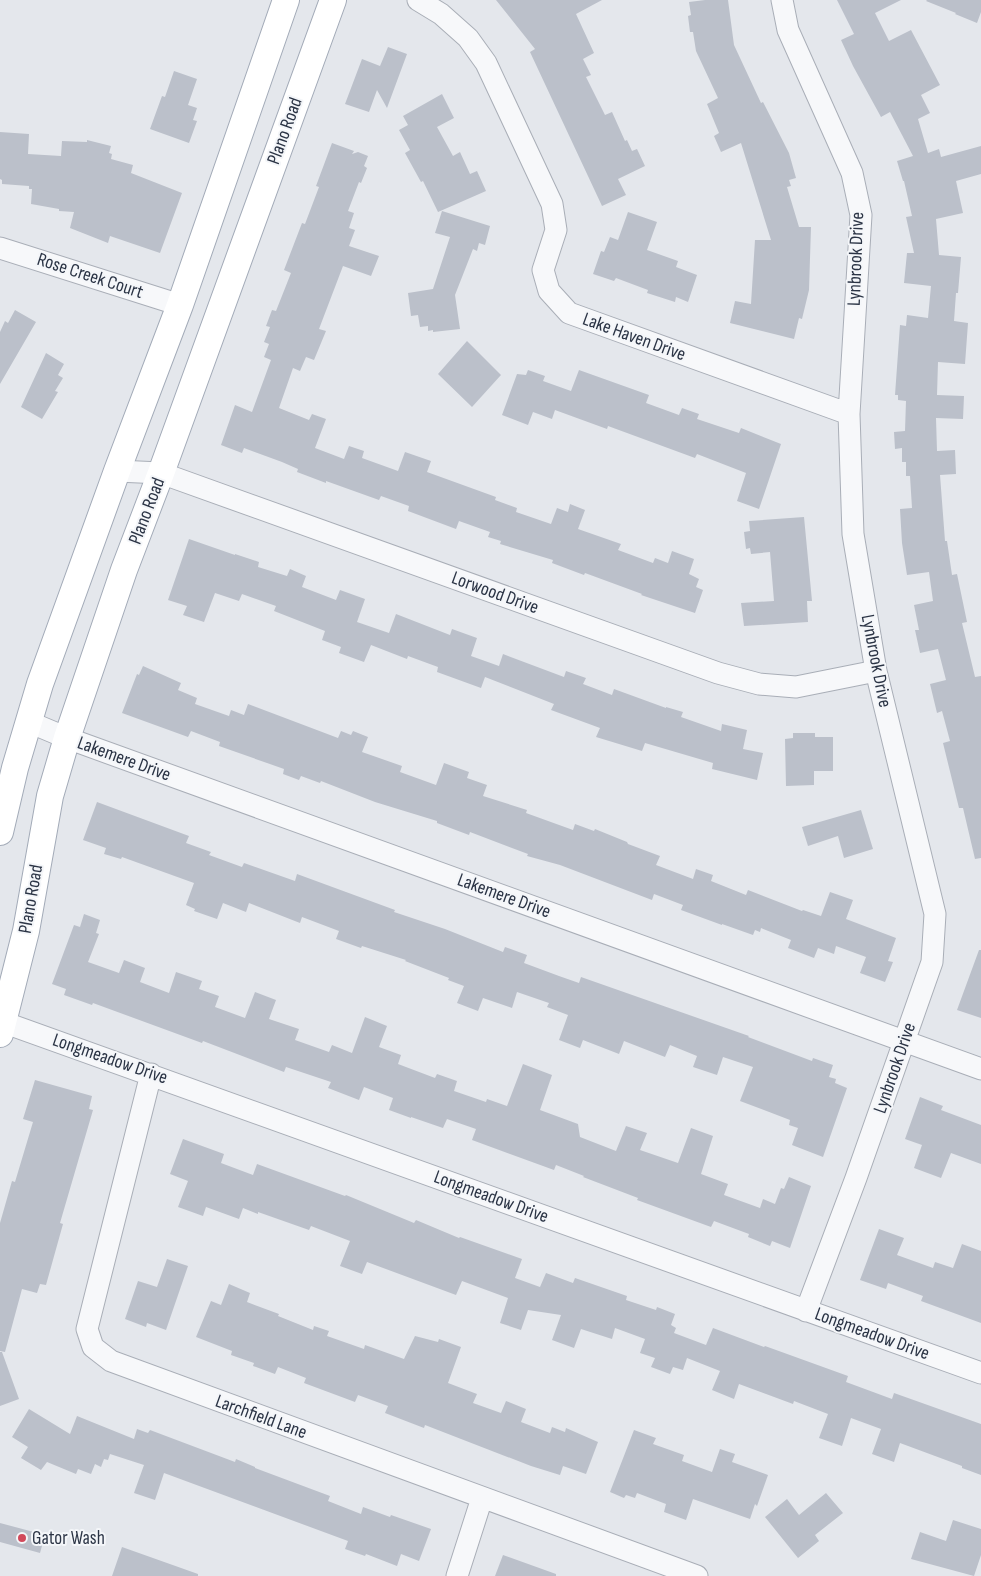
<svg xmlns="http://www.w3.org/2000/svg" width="981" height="1576" viewBox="0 0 981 1576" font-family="'Sofia Sans Condensed',sans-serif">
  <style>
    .building { fill: #bbc0ca }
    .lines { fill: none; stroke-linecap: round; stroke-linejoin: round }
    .minor-casing { stroke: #a9aeb7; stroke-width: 23 }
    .major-casing { stroke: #a3abb8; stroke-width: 28 }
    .minor { stroke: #f7f8fa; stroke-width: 21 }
    .major { stroke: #fff; stroke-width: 26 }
    .poi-dot { fill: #d1495b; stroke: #f4f6f9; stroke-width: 2 }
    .labels { text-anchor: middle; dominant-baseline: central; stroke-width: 4; stroke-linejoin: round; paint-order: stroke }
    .street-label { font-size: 19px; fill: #2b3445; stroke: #f4f6f9 }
    .poi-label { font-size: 19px; fill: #2b3445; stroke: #f4f6f9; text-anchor: start }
  </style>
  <rect width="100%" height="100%" fill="#e4e7ec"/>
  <path class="building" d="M496 0H602L576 14 594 53 583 59 591 75 586 77 605 115 612 112 625 141 627 140 632 151 637 149 645 166 618 179 626 195 602 206 530 52 535 49Z
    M705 0H728L734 45 761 103 763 102 789 153 796 178 789 180 791 186 787 187 799 227H811L809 290 802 319 799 318 794 339 730 323 735 301 751 304 755 240H771L741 143 721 152 714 136 719 133 707 104 718 98 696 51 693 32H690L688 16 691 15 689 2Z
    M837 0H901L875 13 889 41 911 30 940 85 921 95 930 113 918 119 928 153 939 149 941 157 981 146V174L956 181 963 213 936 219 939 255 961 257 958 293H956L954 321 968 323 965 364 938 362 937 395 964 396 963 419 936 418 937 451 955 450 956 474 940 475 945 541H947L952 575 957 574 967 622 962 623 975 677 981 676V858L975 859 963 808H959L943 743 950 741 942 711 937 713 930 684 946 680 938 649 920 653 915 630H919L914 605 933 601 929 572 907 575 902 543 900 509 912 508 910 476H906V462H902V448L895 449 894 432 905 431 906 401 898 400V395H895L900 325 906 326 907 315 928 318 931 286 904 283 907 253H914L906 217 912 216 904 181H903L897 161 913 156 890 112 881 117 853 66 841 40 854 34Z
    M927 0H981V12L977 23 955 14 956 13 926 1Z
    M388 47 407 54 387 108 377 90 369 112 345 104 362 59 380 66Z
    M174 71 197 79 188 105 197 108 193 120 197 121 189 143 150 129 162 96 165 97Z
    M442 94 454 118 437 127 453 156 460 152 470 174 477 171 486 191 438 212 423 181 421 182 405 153 410 150 399 130 408 125 403 116Z
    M0 132 29 134 28 154 61 156 62 141 87 142V140L111 146 109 153 112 154 111 159 133 165 131 173 182 193 160 253 110 236 108 243 70 228 74 212 59 211V209L31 204 32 189H29V186L2 184V180L0 179Z
    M332 143 354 151 352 154 358 152 368 156 364 166 367 168 361 183 359 182 348 211 354 213 349 228 355 230 349 246 379 256 371 276 343 266 319 329 326 331 314 360 306 357 300 371 293 368 279 408 309 420 312 414 326 419 315 448 344 459 349 446 364 451 362 458 398 471 405 452 431 461 427 472 496 497 495 500 517 508 516 512 551 524 557 508 568 512 570 504 585 510 578 529 621 544 618 550 653 563 655 558 668 563 672 551 694 559 689 574 699 579 696 587 703 590 695 613 641 595 642 594 585 573 584 575 552 563 553 560 500 544 501 541 488 537 490 532 459 521 456 529 408 511 409 506 381 496 379 500 326 481V483L297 472 298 469 282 462 244 448 242 453 221 445 235 405 252 412 271 360 264 357 269 344 264 342 270 327 266 326 272 310 276 311 291 273 284 270 302 223 305 224 319 187 316 186Z
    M442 211 490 226 485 245 479 243 477 251 473 249 455 295 460 329 433 332V330L428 331V326L420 327 418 315 411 316 408 293 433 289 450 237 435 233Z
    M628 212 657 222 647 250 678 261 676 267 697 275 688 302 676 297 675 302 647 293 648 290 616 278 614 281 593 274 601 251 604 252 610 237 618 240Z
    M15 310 36 322 0 384V332L5 321 8 323Z
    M467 341 501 375 472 407 438 374Z
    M46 353 64 364 58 375 63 378 55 391 58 392 42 419 21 407Z
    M528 370 545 376 543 381 571 391 579 370 649 395 646 403 679 415 682 408 699 414 697 419 739 433 741 428 781 444 759 509 737 501 746 473 697 454 695 458 608 426 607 429 555 410 552 419 533 412 528 425 502 415 517 374 526 375Z
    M804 517 812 601H807L808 622 744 626 741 603 774 601 770 552 751 554 750 548 746 549 744 532 750 531 749 521Z
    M189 539 235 555V554L259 562 258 567 287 576 290 569 306 576 302 587 336 600 340 590 365 599 357 622 389 633 396 614 450 635 452 629 477 638 471 656 499 666 503 654 564 677 566 671 586 678 583 684 612 695 614 689 666 708V707L683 712 681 717 721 731 722 724 747 730 743 749 763 753 757 780 712 769 713 763 645 743 642 751 596 737 600 728 551 710 554 704 485 677 481 688 437 672 438 667 408 656 407 659 371 645 364 662 339 653 341 647 322 640 325 631 274 611 276 606 242 594 239 601 215 593 204 622 183 615 187 606 168 600Z
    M143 666 181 683 178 690 197 698 195 704 229 716 231 710 244 715 248 704 338 738 341 731 351 735 353 731 368 737 362 752 402 766 400 772 436 785 444 763 469 772 467 778 487 785 483 796 527 810 526 813 573 830 575 824 594 831 595 829 627 842 628 844 660 856 656 865 693 879 696 869 713 875 711 881 746 895 748 890 802 911 803 910 821 916 830 892 853 900 846 919 896 938 888 961 893 962 885 982 860 973 866 957 836 946 834 954 818 948 814 958 788 948 791 940 761 928 760 932 755 930 753 935 722 924V925L681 910 683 905 654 894 652 900 560 865 527 856 528 854 470 832 469 835 437 823V821L375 802 321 781 320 783 301 776 299 780 283 774 284 769 219 746 220 742 191 731 188 737 122 713 137 674 139 675Z
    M793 733H815V737H833V771H814V785L786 786 785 739 793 738Z
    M97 802 189 836 186 843 211 852 209 855 242 867 244 863 295 881 297 874 395 910 394 912 445 929 503 952 505 947 527 955 524 963 559 976 579 983 581 977 749 1036 748 1037 812 1061 813 1058 833 1065 829 1077 836 1079 835 1083 847 1088 823 1157 792 1145 798 1128 789 1125 790 1120 740 1101 753 1067 723 1057 717 1075 693 1067 697 1056 670 1045 665 1057 624 1041 619 1054 583 1040 580 1048 559 1040 568 1015 547 1007 549 1003 517 992 512 1008 483 998 478 1011 457 1003 464 986 448 980 449 978 405 961 406 960 362 946 361 948 336 939 339 931 302 917 300 923 249 903 246 912 223 903 217 919 194 911 195 909 186 905 194 883 122 857 121 859 104 854 106 848 83 840Z
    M861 810 873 849 844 858 838 836 808 846 802 827Z
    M84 914 100 920 96 933 99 934 88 962 119 973 124 960 145 968 140 982 169 993 176 972 202 981 199 989 219 996 215 1007 245 1018 255 992 276 1000 269 1019 299 1029 295 1040 329 1052 332 1045 352 1053 365 1017 387 1026 379 1047 401 1055 398 1064 435 1078 437 1074 457 1081 454 1091 486 1102 487 1099 507 1106 523 1064 552 1075 540 1110 578 1124 580 1137 616 1151 626 1126 647 1133 640 1150 678 1163 691 1128 713 1136 701 1174 728 1184 724 1195 760 1208 763 1199 775 1204 781 1188 784 1189 789 1177 811 1186 790 1248 772 1241 770 1246 748 1237 749 1234 714 1221 711 1227 637 1200 638 1198 583 1177 584 1176 556 1165 554 1170 472 1140 476 1129 447 1119 443 1128 411 1117V1118L389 1110 393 1098 364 1087 359 1100 328 1088 331 1082 286 1067 284 1072 203 1041 202 1043 93 1003 92 1005 64 995 66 989 52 984 74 925 80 927Z
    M979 950H981V1018L957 1010Z
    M35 1080 92 1096 89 1109 93 1110 60 1223 63 1224 46 1285 40 1284 37 1293 22 1289 5 1352 0 1351V1223L12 1181 15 1182 33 1122 23 1119Z
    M920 1097 943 1106 941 1110 981 1125V1164L951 1153 941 1178 914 1168 922 1145 905 1139Z
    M183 1139 224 1154 221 1163 253 1175 257 1164 345 1196 346 1195 414 1223 416 1220 459 1238 460 1237 522 1259 515 1278 540 1287 546 1273 573 1283 575 1278 627 1296 626 1300 656 1310 657 1307 675 1314 671 1325 676 1328 674 1333 706 1345 713 1328 764 1347 765 1346 848 1376 846 1382 892 1399 894 1393 981 1424V1475L962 1468V1466L900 1443 894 1462 872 1454 881 1429 851 1418 842 1446 819 1438 828 1414 794 1401 793 1404 739 1384 734 1399 712 1390 720 1371 687 1358 683 1370 673 1367 670 1374 651 1367 655 1358 640 1353 645 1339 615 1328 612 1339 581 1329 574 1348 552 1340 561 1315 528 1310 521 1330 500 1323 508 1298 462 1281 456 1295 367 1262 362 1274 340 1266 350 1241 311 1226 309 1230 258 1212V1214L243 1208 239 1219 206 1207 203 1216 178 1207 188 1181 170 1174Z
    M879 1229 904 1238 897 1255 933 1268 935 1262 953 1268 962 1244 981 1251V1323L921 1301 923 1296 888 1283 886 1289 860 1280Z
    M167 1259 188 1266 166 1330 147 1323 146 1327 125 1319 138 1281 157 1287Z
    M229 1284 250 1293 247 1302 279 1314 278 1316 313 1330 314 1326 329 1331 327 1336 364 1349 365 1345 404 1359 415 1336 438 1342 439 1339 461 1347 448 1383 477 1394 473 1403 501 1413 506 1401 526 1409 521 1422 550 1433 552 1427 565 1432 566 1428 598 1442 586 1474 563 1466 560 1475 531 1466 425 1425 424 1428 385 1413 388 1406 358 1395 355 1402 304 1383 306 1378 278 1367 275 1374 253 1366 254 1363 231 1355 232 1351 196 1337 211 1301 221 1305Z
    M0 1352H2L19 1399 0 1406Z
    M29 1409 70 1434 77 1416 134 1439 137 1429 148 1433 150 1430 235 1462 236 1459 255 1467V1468L330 1496 328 1501 361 1514 363 1507 390 1517 391 1515 431 1529 419 1561 401 1554 397 1566 366 1554 365 1556 345 1549 348 1541 164 1473 155 1500 134 1493 144 1465 110 1454 108 1460 104 1459 101 1467 95 1464 91 1474 78 1469 76 1474 47 1462 41 1470 21 1458 28 1447 12 1437Z
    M634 1430 656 1438 653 1444 684 1455 682 1461 712 1472 720 1449 735 1454 732 1462 768 1475 757 1506 755 1504 750 1519 693 1499 686 1520 664 1512 666 1504 637 1493 635 1498 626 1495 624 1498 610 1492Z
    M826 1493 843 1513 815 1535 819 1541 798 1558 765 1517 787 1499 799 1515Z
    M953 1520 981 1529V1555L974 1576 911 1559 920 1532 946 1541Z
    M0 1523 45 1535 40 1553 0 1542Z
    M122 1547 198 1574V1576H112Z
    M503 1555 556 1574V1576H495Z"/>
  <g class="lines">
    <defs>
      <path id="minor" d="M418 0 441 14 468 38 486 63 552 204 556 230 543 270 549 291 569 313 849 414
        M782 0 788 30 852 173 861 215 849 414 853 534 876 671 935 914 932 962 856 1178 806 1311
        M0 248 180 305
        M117 471 161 473 718 673 759 684 796 687 876 671
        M29 722 67 738 981 1069
        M0 1021 981 1373
        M151 1074 87 1329 93 1347 111 1361 697 1576
        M457 1576 482 1498"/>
      <path id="major" d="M0 832 15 768 40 684 117 471 180 305 286 0
        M0 1034 26 931 50 796 67 738 124 570 161 473 333 0"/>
    </defs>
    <use href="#minor" class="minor-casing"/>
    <use href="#major" class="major-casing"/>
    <use href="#minor" class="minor"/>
    <use href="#major" class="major"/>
  </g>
  <circle class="poi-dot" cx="22" cy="1538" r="5"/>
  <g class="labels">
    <g class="street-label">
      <text transform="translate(285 131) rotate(-70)">Plano Road</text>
      <text transform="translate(856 259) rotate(-88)">Lynbrook Drive</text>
      <text transform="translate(90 276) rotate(18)">Rose Creek Court</text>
      <text transform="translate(634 337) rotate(20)">Lake Haven Drive</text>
      <text transform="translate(147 511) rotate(-69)">Plano Road</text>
      <text transform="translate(495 593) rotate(20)">Lorwood Drive</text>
      <text transform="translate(876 661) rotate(79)">Lynbrook Drive</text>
      <text transform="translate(124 759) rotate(20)">Lakemere Drive</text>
      <text transform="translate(504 896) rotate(20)">Lakemere Drive</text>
      <text transform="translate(31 899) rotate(-80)">Plano Road</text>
      <text transform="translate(110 1059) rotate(19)">Longmeadow Drive</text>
      <text transform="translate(895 1068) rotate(-71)">Lynbrook Drive</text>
      <text transform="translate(491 1197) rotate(20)">Longmeadow Drive</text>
      <text transform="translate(872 1334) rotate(20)">Longmeadow Drive</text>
      <text transform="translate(261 1417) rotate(20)">Larchfield Lane</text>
    </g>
    <g class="poi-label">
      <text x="32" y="1538">Gator Wash</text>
    </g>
  </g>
</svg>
